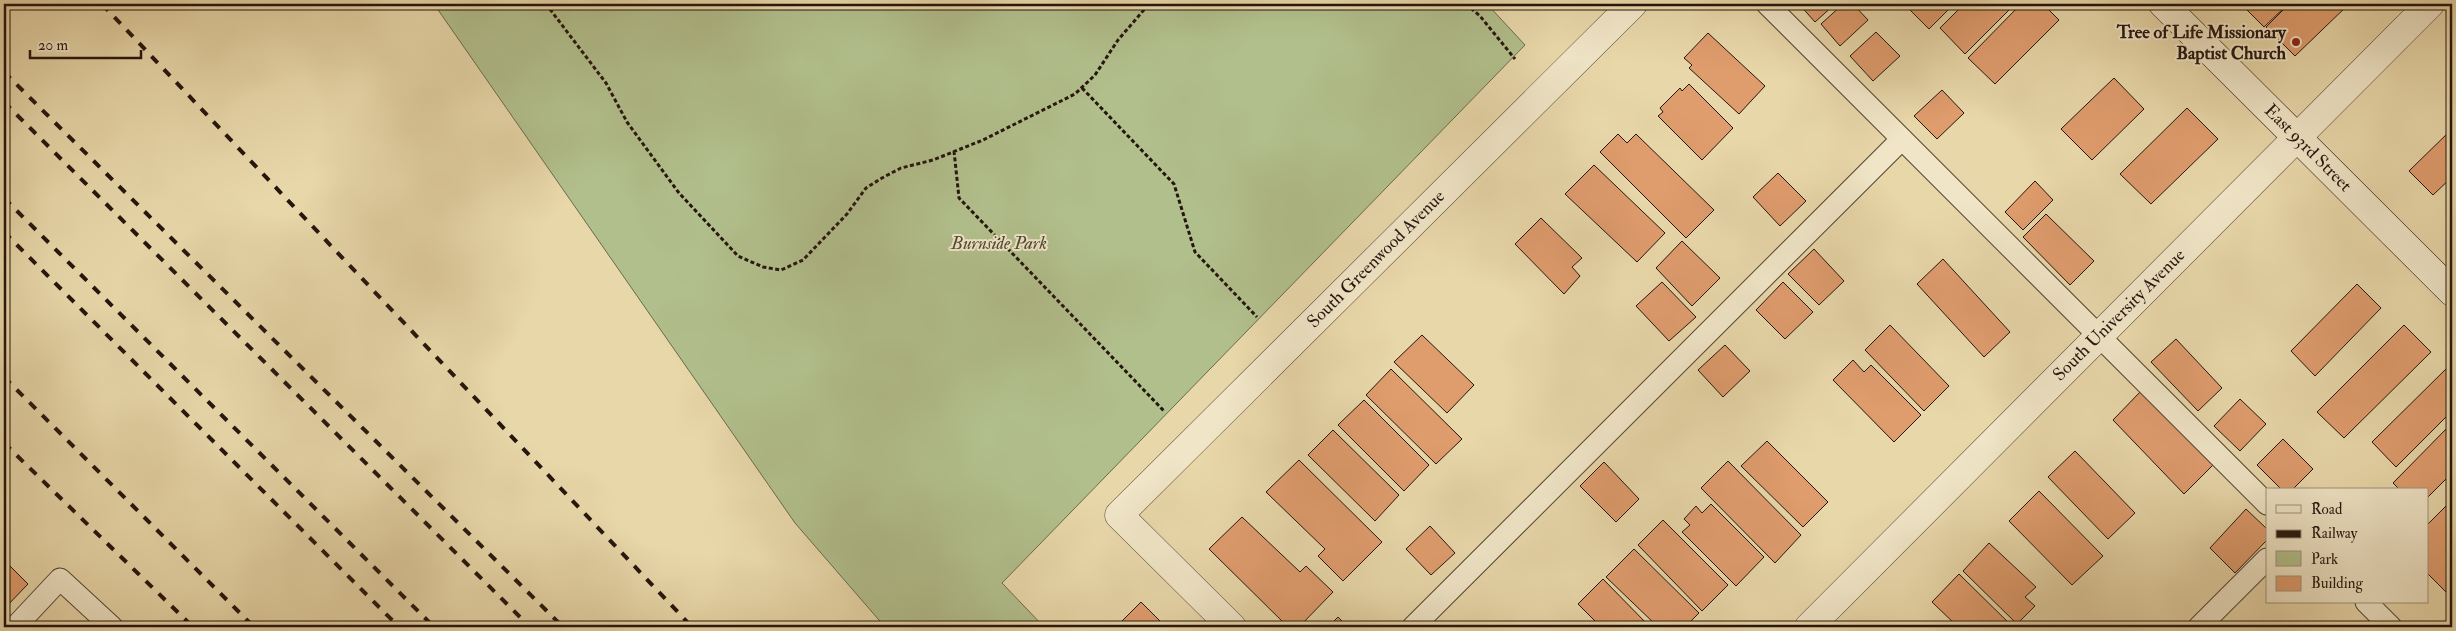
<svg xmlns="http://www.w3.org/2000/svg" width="2456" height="631" viewBox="0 0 2456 631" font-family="'IM FELL Double Pica',serif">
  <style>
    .green { fill: #b1bf8c; stroke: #6a6a4c }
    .building { fill: #df9c6d; stroke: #24150d }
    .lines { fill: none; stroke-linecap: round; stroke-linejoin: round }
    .lane-casing { stroke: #554634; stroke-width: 23 }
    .street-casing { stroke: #554634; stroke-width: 29 }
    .secondary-casing { stroke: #24150d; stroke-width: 29 }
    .path { stroke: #24150d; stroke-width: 3; stroke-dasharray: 4 2.5; stroke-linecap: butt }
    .lane { stroke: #f0e5c7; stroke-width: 21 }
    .street { stroke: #f0e5c7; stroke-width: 28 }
    .secondary { stroke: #f0e5c7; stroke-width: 28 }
    .rail { stroke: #24150d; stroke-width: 4; stroke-dasharray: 9 9; stroke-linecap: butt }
    .poi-dot { fill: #8f2418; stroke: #f0e5c7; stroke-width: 2 }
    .labels { text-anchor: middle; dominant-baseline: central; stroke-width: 4; stroke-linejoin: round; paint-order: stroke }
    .poi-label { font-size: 18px; font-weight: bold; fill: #24150d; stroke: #f0e5c7; text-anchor: end }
    .street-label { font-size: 18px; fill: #24150d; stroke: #f0e5c7 }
    .park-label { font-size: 18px; font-style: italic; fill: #4e4833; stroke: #f0e5c7 }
  </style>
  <rect width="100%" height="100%" fill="#e8d7a9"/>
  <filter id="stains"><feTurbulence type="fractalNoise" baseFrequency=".004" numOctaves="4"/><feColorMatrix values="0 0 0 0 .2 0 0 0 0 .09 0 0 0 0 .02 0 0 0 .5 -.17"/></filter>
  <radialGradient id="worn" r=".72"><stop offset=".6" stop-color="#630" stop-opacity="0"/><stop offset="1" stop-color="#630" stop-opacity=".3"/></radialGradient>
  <path class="green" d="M434 4H1487L1525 45 1002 583 1044 627H885L795 523Z"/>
  <path class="building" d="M1799 4H1835L1815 22Z
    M1843 4H1853L1868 20 1840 46 1821 24Z
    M1904 4H1954L1929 29Z
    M1964 4H2015L1965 54 1940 28Z
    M2021 4H2043L2059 20 1995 84 1968 58Z
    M2241 4H2288L2264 27Z
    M2289 4H2349L2295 56 2266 27Z
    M1876 32 1900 56 1873 81 1850 56Z
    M1708 33 1765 86 1739 114 1689 68 1692 65 1684 58Z
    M2114 78 2144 109 2092 160 2061 129Z
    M1689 84 1733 128 1702 160 1658 116 1663 112 1660 108 1680 88 1682 91Z
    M1942 90 1964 113 1937 139 1914 116Z
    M2187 108 2218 139 2151 204 2120 174Z
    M2452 129V177L2433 195 2409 171Z
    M1618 134 1627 143 1636 134 1714 210 1686 238 1600 152Z
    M1594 165 1665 233 1637 262 1565 194Z
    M1778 173 1806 201 1780 226 1753 197Z
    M2035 181 2053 200 2023 230 2005 212Z
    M2046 214 2094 261 2070 285 2023 237Z
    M1541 218 1582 258 1572 267 1580 276 1564 294 1515 244Z
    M1682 241 1720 278 1692 306 1656 268Z
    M1814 249 1844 281 1819 305 1788 274Z
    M1943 259 2010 332 1984 357 1917 284Z
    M1662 282 1696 317 1669 341 1636 306Z
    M1783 282 1813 312 1785 339 1756 310Z
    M2357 284 2381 308 2315 376 2291 351Z
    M1890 325 1949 386 1924 411 1865 350Z
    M2404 325 2431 352 2344 438 2317 412Z
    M1422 335 1474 385 1447 413 1394 362Z
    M2176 339 2222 388 2198 411 2151 362Z
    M1725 345 1750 371 1723 397 1698 370Z
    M1853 360 1864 372 1871 365 1921 415 1894 442 1833 380Z
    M2448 367 2452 372V411L2396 467 2372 442Z
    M1391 369 1462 439 1436 464 1366 395Z
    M2141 391 2213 465 2184 494 2113 420Z
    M2240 399 2266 424 2240 451 2214 426Z
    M1364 400 1429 465 1404 491 1338 425Z
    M2452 423V473L2427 498V490H2400L2393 483Z
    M1333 430 1399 495 1375 521 1308 455Z
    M2283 439 2313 469 2292 490H2282L2257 465Z
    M1767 441 1828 502 1803 527 1741 466Z
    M2075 451 2135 513 2108 539 2048 477Z
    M1299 460 1382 542 1343 581 1318 556 1325 549 1266 492Z
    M1728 461 1801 535 1775 563 1701 488Z
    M1604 462 1639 499 1616 522 1580 486Z
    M2039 491 2103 556 2072 585 2009 521Z
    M2452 500V598L2427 573V525Z
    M1711 504 1764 557 1736 586 1682 532 1690 525 1684 519 1696 506 1702 513Z
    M2246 509 2267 529V540L2235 573 2210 548Z
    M1242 517 1300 572 1306 566 1333 592 1299 627H1288L1209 549Z
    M1663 520 1728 585 1702 611 1638 545Z
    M1430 526 1455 553 1431 575 1406 549Z
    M1989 543 2036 587 2025 597 2035 606 2017 624 1963 571Z
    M1634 549 1699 613 1685 627H1658L1606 577Z
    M4 560 28 584 4 609Z
    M1959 574 2013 627H1958L1932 602Z
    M1603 579 1650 627H1601L1578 604Z
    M1141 602 1166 627H1116Z
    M1338 617 1348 627H1328Z"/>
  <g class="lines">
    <defs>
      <path id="lane" d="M1767 4 2267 504
        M2366 602 2391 627
        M15 627 60 579 112 627
        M1413 627 1902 139
        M2199 627 2267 559"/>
      <path id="street" d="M1232 627 1119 515 1633 4
        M1809 627 2430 4"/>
      <path id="secondary" d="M2163 4 2452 292"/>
    </defs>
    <use href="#lane" class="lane-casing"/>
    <use href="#street" class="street-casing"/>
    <use href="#secondary" class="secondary-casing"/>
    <path class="path" d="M546 4 606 83 627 122 679 193 738 256 763 267 781 270 803 260 847 214 866 188 882 178 901 168 933 160 983 140 1075 94 1095 75 1118 40 1149 4
      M1466 4 1480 16 1515 59
      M1082 88 1174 184 1195 252 1257 317
      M954 151 959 198 1164 411"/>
    <use href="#lane" class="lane"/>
    <use href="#street" class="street"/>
    <use href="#secondary" class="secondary"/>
    <path class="rail" d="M102 4 692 627
      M4 72 563 627
      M4 102 530 627
      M4 198 434 627
      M4 232 399 627
      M4 377 254 627
      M4 443 193 627"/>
  </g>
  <circle class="poi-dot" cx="2296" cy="42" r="5"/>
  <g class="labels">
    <g class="poi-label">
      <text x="2286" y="32">Tree of Life Missionary<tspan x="2286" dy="21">Baptist Church</tspan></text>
    </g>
    <g class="street-label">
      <text transform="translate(2308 148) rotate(45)">East 93rd Street</text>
      <text transform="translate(1376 259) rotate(-45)">South Greenwood Avenue</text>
      <text transform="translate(2119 315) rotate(-45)">South University Avenue</text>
    </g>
    <g class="park-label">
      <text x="999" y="243">Burnside Park</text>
    </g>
  </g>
  <rect width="2456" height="631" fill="none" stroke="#e8d7a9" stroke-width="20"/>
  <rect x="5" y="5" width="2446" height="621" fill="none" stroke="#24150d" stroke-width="2.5"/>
  <rect x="10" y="10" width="2436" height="611" fill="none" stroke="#24150d"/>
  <rect x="2266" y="488" width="162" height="115" fill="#f0e5c7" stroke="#9e927d"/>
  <rect x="2276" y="505" width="25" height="8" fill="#f0e5c7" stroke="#9e927d"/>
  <text x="2311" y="514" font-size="15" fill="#24150d">Road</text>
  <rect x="2276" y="530" width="25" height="8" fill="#24150d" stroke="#9e927d"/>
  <text x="2311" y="538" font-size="15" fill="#24150d">Railway</text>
  <rect x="2276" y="551" width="25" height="15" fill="#b1bf8c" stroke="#9e927d"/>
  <text x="2311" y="564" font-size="15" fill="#24150d">Park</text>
  <rect x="2276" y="576" width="25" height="15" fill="#df9c6d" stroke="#9e927d"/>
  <text x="2311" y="588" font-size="15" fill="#24150d">Building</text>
  <path d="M30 50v8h111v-8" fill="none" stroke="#24150d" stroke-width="2.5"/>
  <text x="38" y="50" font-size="15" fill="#24150d" stroke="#f0e5c7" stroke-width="4" paint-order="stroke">20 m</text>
  <rect width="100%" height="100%" filter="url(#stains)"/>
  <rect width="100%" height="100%" fill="url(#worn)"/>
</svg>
